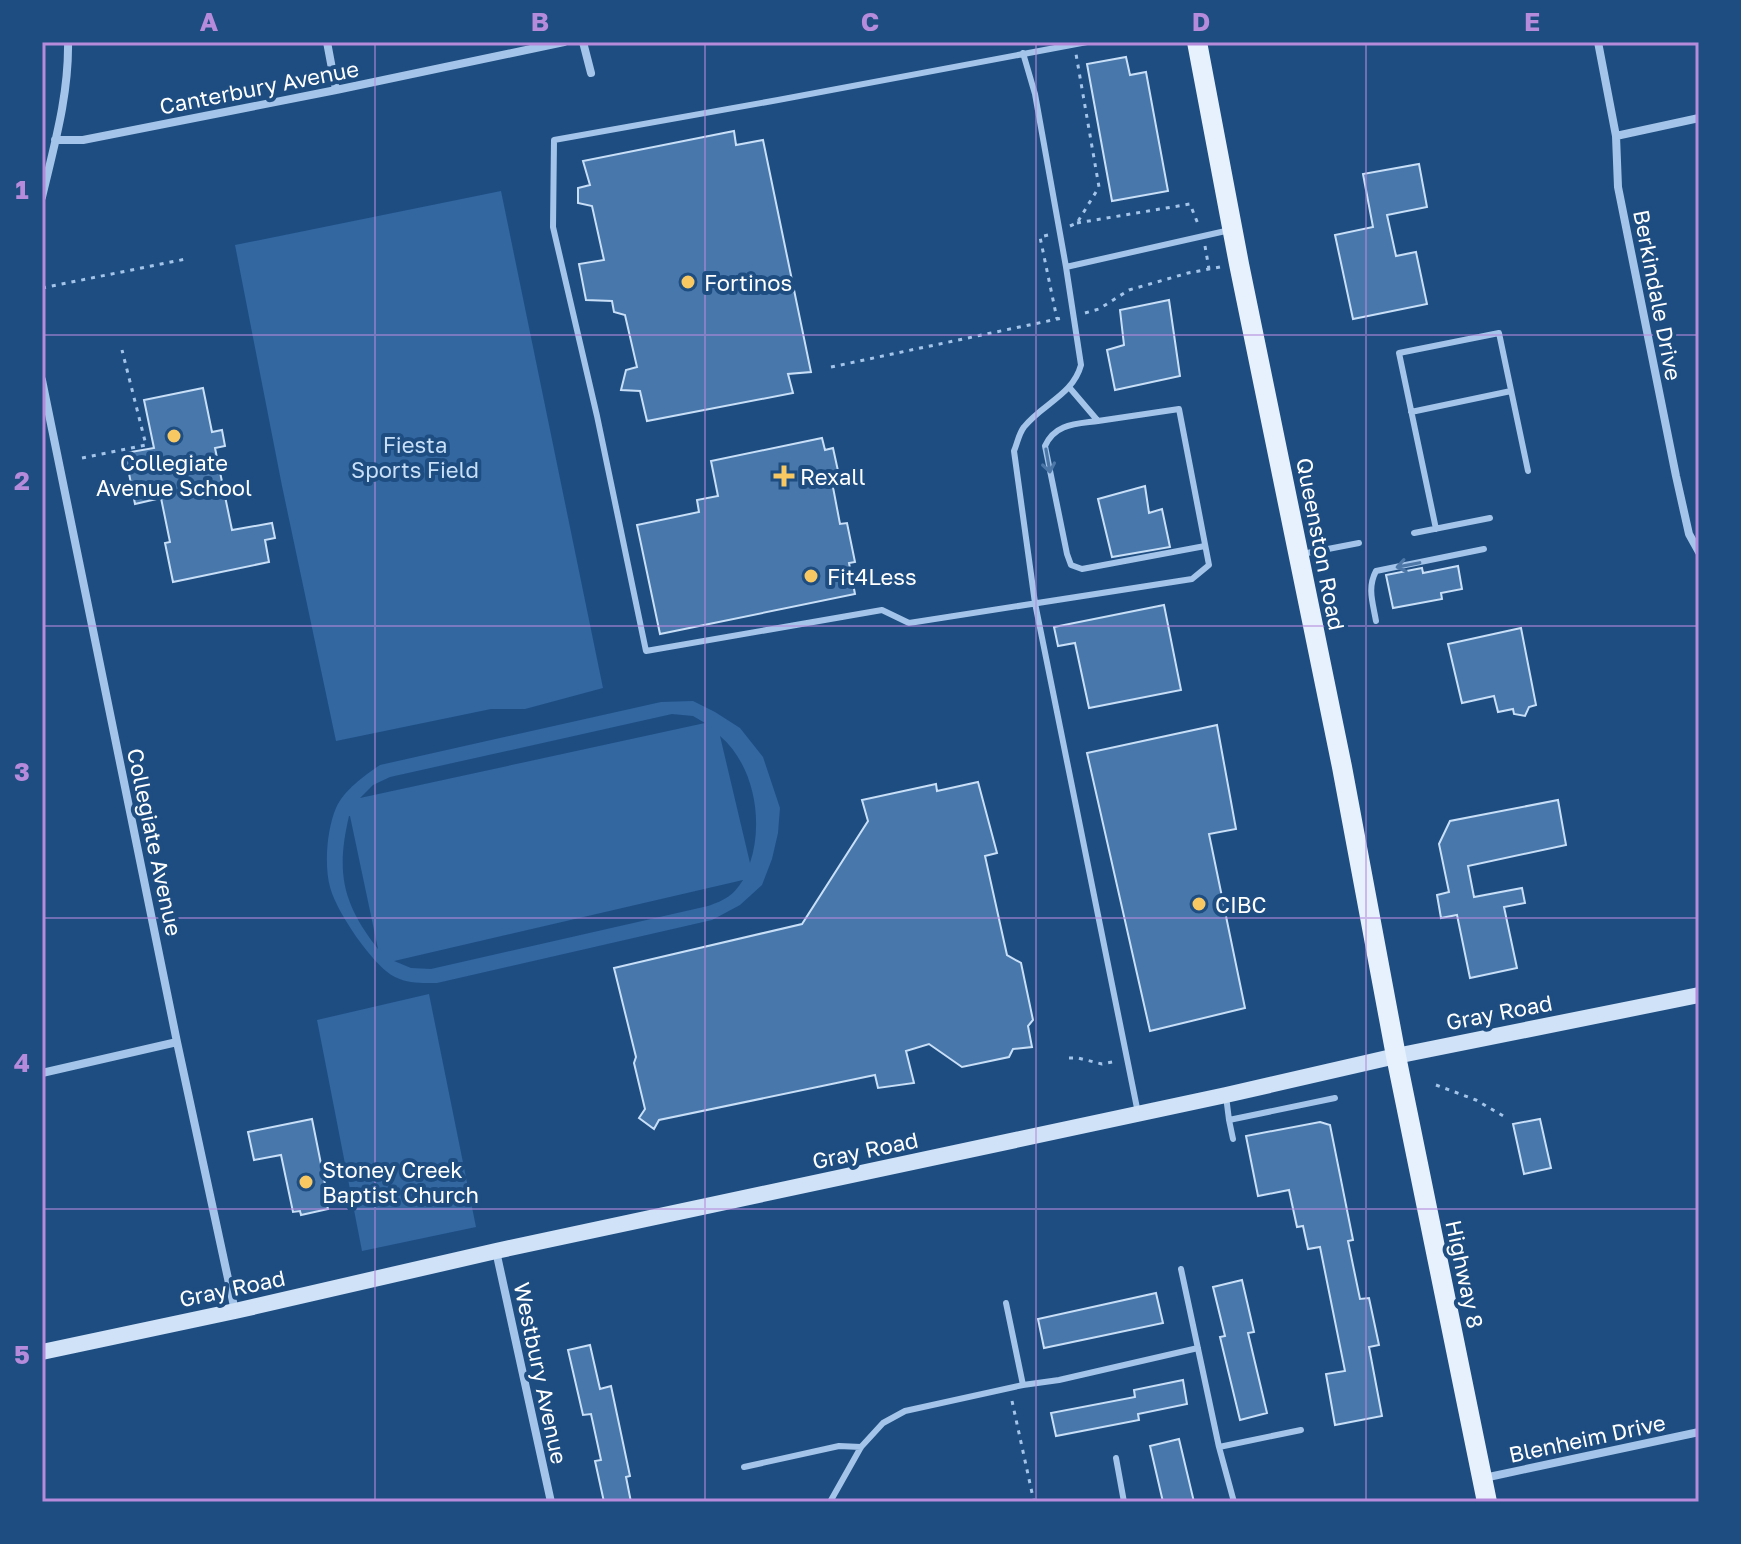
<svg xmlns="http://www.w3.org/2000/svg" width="1741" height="1544" viewBox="0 0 1741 1544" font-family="'Golos Text',sans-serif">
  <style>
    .green { fill: #3267a0; fill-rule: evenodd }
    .building { fill: #4777ab; stroke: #c8dff7; stroke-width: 2 }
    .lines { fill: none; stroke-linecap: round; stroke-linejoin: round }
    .path { stroke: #a4c5e9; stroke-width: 3; stroke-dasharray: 4 6; stroke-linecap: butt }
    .lane { stroke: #a4c5e9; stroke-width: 6 }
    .street { stroke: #a4c5e9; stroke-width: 8 }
    .secondary { stroke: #cfe2f7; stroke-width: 16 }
    .primary { stroke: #e7f1fe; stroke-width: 20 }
    .oneway { stroke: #4d77a6 }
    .grid { fill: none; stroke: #b68bdc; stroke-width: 2; stroke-opacity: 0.55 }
    .poi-dot { fill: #f8c863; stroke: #1e4d82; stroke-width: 3 }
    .labels { text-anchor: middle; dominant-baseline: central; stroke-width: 8; stroke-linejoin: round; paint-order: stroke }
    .street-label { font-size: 22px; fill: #fff; stroke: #1e4d82 }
    .poi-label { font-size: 22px; fill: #fff; stroke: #1e4d82; text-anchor: start }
    .park-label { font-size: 22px; fill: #c8dff7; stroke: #1e4d82 }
    .neatline { fill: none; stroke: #b68bdc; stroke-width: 3 }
    .grid-label { font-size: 26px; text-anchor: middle; font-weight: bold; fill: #b68bdc }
  </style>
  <rect width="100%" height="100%" fill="#1e4d82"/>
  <path class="green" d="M501 191 603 688 525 709H491L336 741 282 486 235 245Z
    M693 701 715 712 740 728 763 757 780 808 778 833 772 859 762 885 740 905 712 920 437 983C422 983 409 984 395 977 373 966 336 911 330 887 324 865 327 829 336 808 344 790 364 776 380 765L661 702ZM672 714 693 716 705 723 360 798 373 785 390 777ZM720 736C754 765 764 821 750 863ZM349 816H350L378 949C342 903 336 872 349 816ZM743 880C733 896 725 900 708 906L431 969 411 968 394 961Z
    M429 994 476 1227 362 1251 317 1020Z"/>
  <path class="building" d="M1126 57 1130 75 1146 72 1168 191 1112 201 1087 64Z
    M734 131 736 145 763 140 811 372 788 374 793 393 647 421 640 391 621 390 626 370 637 367 625 315 614 312 612 301 586 300 579 264 604 260 592 206 578 203V188L590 185 583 161Z
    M1419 164 1427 207 1387 215 1396 256 1416 252 1427 304 1353 319 1335 235 1373 227 1363 174Z
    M1169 300 1180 376 1115 390 1107 350 1124 345 1120 310Z
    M203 388 212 432 222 430 225 446 215 448 232 530 272 523 275 538 265 540 269 562 173 582 165 543 170 542 161 498 135 504 125 453 154 448 144 400Z
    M822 438 825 450 833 448 840 480 832 482 840 524 847 523 855 562 849 563 855 594 660 634 637 525 699 512 697 500 718 496 711 461Z
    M1145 486 1149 513 1162 509 1170 547 1112 557 1098 499Z
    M1458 566 1462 589 1441 593 1442 599 1393 608 1386 575 1422 568 1423 573Z
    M1164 605 1181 690 1089 708 1075 643 1058 646 1054 627Z
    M1521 628 1536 705 1529 707 1525 716 1514 714 1513 709 1498 712 1494 696 1462 703 1448 644Z
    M1217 725 1236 829 1209 834 1245 1008 1150 1031 1087 753Z
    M978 782 997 853 985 856 1007 955 1021 963 1033 1020 1028 1026 1032 1047 1013 1049 1009 1057 962 1067 929 1044 906 1051 914 1083 878 1088 875 1075 659 1120 654 1129 639 1118 645 1109 634 1063 636 1057 614 968 802 924 868 821 862 800 936 784 937 791Z
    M1558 800 1566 845 1468 866 1474 897 1522 888 1525 903 1504 907 1517 968 1470 978 1457 915 1441 918 1437 895 1449 892 1439 844 1450 821Z
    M312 1119 329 1204 327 1205 328 1209 301 1215 300 1211 293 1212 281 1155 254 1160 248 1132Z
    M1540 1119 1551 1168 1524 1174 1513 1124Z
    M1320 1122 1330 1125 1353 1240 1348 1241 1360 1299 1369 1298 1379 1345 1369 1347 1382 1416 1335 1425 1326 1374 1345 1371 1320 1247 1308 1249 1303 1226 1297 1227 1289 1190 1258 1196 1246 1136Z
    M1242 1280 1254 1332 1248 1333 1267 1413 1240 1420 1220 1337 1225 1336 1213 1287Z
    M1156 1293 1163 1323 1044 1348 1038 1319Z
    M590 1345 600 1389 611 1386 630 1476 626 1477 631 1502H604L595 1461 601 1460 591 1414 583 1415 568 1350Z
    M1183 1380 1187 1404 1138 1414 1139 1420 1056 1436 1051 1413 1135 1397 1134 1390Z
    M1179 1439 1194 1502H1163L1150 1446Z"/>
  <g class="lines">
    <path class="path" d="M1077 223 1190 204 1198 224
      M1070 226 1077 223 1099 187 1076 54
      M1048 235 1040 237 1057 319
      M1205 246 1209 269
      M42 288 186 259
      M1085 313 1099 309 1129 290 1188 273 1220 267
      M831 367 1062 318
      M82 458 146 445 122 350
      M1069 1058H1078L1102 1064 1117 1061
      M1436 1085 1476 1100 1505 1117
      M1012 1401 1034 1502"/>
    <path class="lane" d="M1023 53 1035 94 1066 267
      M1069 387 1098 421 1179 409 1209 565 1192 579 909 623 882 610 646 651 597 416 553 227 554 140 778 100 1087 42
      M1411 412 1511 391
      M1098 421C1077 424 1055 423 1045 446L1067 554 1071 565 1082 569 1205 546
      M1436 529 1399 353 1499 333 1528 471
      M1414 533 1490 518
      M1302 554 1359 543
      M1376 621C1373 603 1367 588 1376 571L1484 549
      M1226 1096 1229 1120 1335 1098
      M1138 1113 1035 603 1014 451C1017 444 1019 433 1024 427 1042 404 1073 395 1081 365L1066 267 1230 230
      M1229 1120 1233 1139
      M1181 1269 1219 1447 1234 1502
      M1006 1303 1023 1385
      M1219 1447 1301 1430
      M1116 1458 1124 1502
      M744 1467 839 1446 861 1447
      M830 1502 861 1447 883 1423 905 1411 1023 1385 1059 1380 1198 1348"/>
    <path class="street" d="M327 42 336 90
      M583 42 591 73
      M1598 42 1616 136 1618 187 1676 476 1689 534 1699 552
      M1616 136 1699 118
      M55 140H83L336 90 564 42
      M42 197C54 146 69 95 68 42
      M42 380 177 1042 235 1311
      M42 1073 177 1042
      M496 1251 551 1502
      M1484 1478 1699 1432"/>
    <path class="secondary" d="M42 1352 235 1311 496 1251 1226 1095 1396 1056 1699 995"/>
    <path class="primary" d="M1197 42 1239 264 1342 767 1396 1056 1487 1502"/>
  </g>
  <defs><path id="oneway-shaft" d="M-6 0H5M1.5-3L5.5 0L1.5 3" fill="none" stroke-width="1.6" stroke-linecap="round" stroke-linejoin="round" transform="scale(2)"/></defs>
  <g class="oneway">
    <use href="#oneway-shaft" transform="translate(1048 461) rotate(80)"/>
    <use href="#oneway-shaft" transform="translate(1408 565) rotate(169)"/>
  </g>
  <path class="grid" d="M375 42V1502M705 42V1502M1036 42V1502M1366 42V1502M42 335H1699M42 626H1699M42 918H1699M42 1209H1699"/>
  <g class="poi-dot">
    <circle cx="688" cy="282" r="8"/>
    <circle cx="174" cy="436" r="8"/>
    <path d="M780 464h8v8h8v8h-8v8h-8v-8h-8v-8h8z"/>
    <circle cx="811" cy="576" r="8"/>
    <circle cx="1199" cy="904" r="8"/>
    <circle cx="306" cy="1182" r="8"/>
  </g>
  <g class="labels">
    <g class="street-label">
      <text transform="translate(259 87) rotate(-11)">Canterbury Avenue</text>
      <text transform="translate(1658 295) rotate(79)">Berkindale Drive</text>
      <text transform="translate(1321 544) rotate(79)">Queenston Road</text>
      <text transform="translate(155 842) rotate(78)">Collegiate Avenue</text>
      <text transform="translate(1499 1012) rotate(-11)">Gray Road</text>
      <text transform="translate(865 1150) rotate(-12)">Gray Road</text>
      <text transform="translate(1465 1274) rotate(78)">Highway 8</text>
      <text transform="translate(232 1288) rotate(-12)">Gray Road</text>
      <text transform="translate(541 1373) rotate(78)">Westbury Avenue</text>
      <text transform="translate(1587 1438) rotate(-12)">Blenheim Drive</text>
    </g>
    <g class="poi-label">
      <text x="704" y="282">Fortinos</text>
      <text x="174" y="462" text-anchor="middle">Collegiate<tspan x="174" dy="25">Avenue School</tspan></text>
      <text x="800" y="476">Rexall</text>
      <text x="827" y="576">Fit4Less</text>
      <text x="1215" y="904">CIBC</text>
      <text x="322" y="1169">Stoney Creek<tspan x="322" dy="25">Baptist Church</tspan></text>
    </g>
    <g class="park-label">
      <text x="415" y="444">Fiesta<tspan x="415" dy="25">Sports Field</tspan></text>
    </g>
  </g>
  <rect width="1741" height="1544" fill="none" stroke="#1e4d82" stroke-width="88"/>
  <rect x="44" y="44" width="1653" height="1456" class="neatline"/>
  <g class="grid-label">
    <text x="209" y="31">A</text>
    <text x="540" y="31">B</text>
    <text x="870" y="31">C</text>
    <text x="1201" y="31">D</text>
    <text x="1532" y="31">E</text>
    <text x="22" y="199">1</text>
    <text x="22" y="490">2</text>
    <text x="22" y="781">3</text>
    <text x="22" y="1072">4</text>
    <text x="22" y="1364">5</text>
  </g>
</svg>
